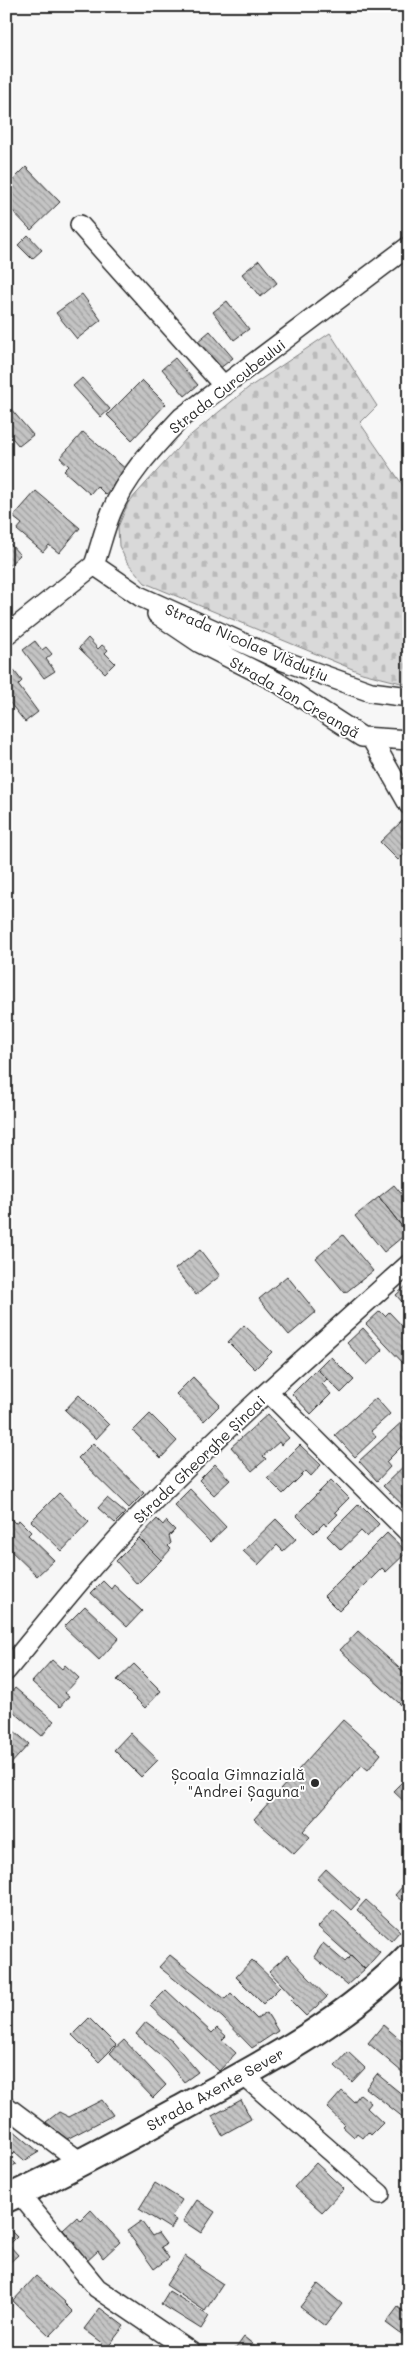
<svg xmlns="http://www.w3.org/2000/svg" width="415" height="2358" viewBox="0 0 415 2358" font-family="Mali,sans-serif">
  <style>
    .cemetery { fill: url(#cemetery-stones); stroke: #828282 }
    .building { fill: url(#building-back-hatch); stroke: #2b2b2b }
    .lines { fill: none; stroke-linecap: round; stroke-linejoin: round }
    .minor-casing { stroke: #2b2b2b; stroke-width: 22 }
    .secondary-casing { stroke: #2b2b2b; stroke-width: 30 }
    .minor { stroke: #fff; stroke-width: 19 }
    .secondary { stroke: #fff; stroke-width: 26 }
    .poi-dot { fill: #2b2b2b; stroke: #fff; stroke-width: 2 }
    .labels { text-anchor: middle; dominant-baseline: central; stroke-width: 4; stroke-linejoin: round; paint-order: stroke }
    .street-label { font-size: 15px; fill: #2b2b2b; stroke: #fff }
    .poi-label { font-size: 15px; fill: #2b2b2b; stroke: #fff; text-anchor: end }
  </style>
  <defs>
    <pattern id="cemetery-stones" width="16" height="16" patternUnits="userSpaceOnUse" patternTransform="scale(1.25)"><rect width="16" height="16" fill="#d9d9d9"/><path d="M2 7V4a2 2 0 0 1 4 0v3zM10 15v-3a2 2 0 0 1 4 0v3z" fill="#bababa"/></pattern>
    <pattern id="building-back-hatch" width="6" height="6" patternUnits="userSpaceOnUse" patternTransform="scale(1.25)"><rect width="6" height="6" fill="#c4c4c4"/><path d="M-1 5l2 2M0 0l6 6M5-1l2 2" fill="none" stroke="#9f9f9f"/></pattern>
  </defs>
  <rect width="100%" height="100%" fill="#f7f7f7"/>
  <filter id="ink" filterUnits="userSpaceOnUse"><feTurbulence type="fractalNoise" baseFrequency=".02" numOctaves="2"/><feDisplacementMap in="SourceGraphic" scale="10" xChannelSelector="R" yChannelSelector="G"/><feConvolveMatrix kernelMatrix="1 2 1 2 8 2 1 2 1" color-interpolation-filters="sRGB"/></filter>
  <g filter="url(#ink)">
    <path class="cemetery" d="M330 333 377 406 360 423 409 494V685L362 673 145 583 127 562 119 546 118 527 128 503 186 439 248 388Z"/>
    <path class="building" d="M26 167 60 202 31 230 6 204V187Z
      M28 235 42 250 32 259 18 245Z
      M259 260 277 283 260 297 242 274Z
      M82 294 101 320 77 339 56 313Z
      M227 301 249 329 234 340 213 312Z
      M210 331 233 358 219 369 197 342Z
      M175 358 198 385 185 396 162 369Z
      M82 378 110 409 101 417 73 386Z
      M142 380 166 404 132 440 107 415Z
      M10 408 33 435 19 446 6 431V411Z
      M83 432 127 470 106 495 97 486 90 494 64 471 69 466 60 458Z
      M36 491 80 528 59 553 49 545 43 552 17 530 22 524 13 517Z
      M10 544 20 555 6 568V546Z
      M88 638 98 649 102 645 108 650 105 653 115 663 105 673 79 648Z
      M35 641 42 650 46 647 52 654 46 659 55 671 44 678 23 650Z
      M8 663 22 681 18 685 38 712 25 722 6 698V665Z
      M402 821 409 828V852L408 851 398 860 380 842Z
      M409 884V897L402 890Z
      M394 1185 404 1197 409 1194 407 1233 379 1197Z
      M379 1197 407 1233 384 1252 355 1216Z
      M343 1235 373 1271 345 1293 316 1258Z
      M200 1250 220 1276 196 1295 175 1269Z
      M287 1276 316 1312 289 1335 259 1299Z
      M408 1284H409V1310L396 1295Z
      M380 1311 385 1316 389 1312 406 1330 404 1332 409 1337V1364L406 1366 366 1324Z
      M244 1325 272 1352 255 1369 228 1342Z
      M363 1328 383 1350 367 1365 347 1343Z
      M330 1356 354 1380 341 1393 317 1369Z
      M317 1369 327 1379 322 1384 331 1394 311 1414 292 1394Z
      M193 1377 220 1405 204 1421 176 1394Z
      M79 1395 109 1425 96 1439 65 1410Z
      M376 1398 390 1414 371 1431 376 1437 355 1457 335 1435Z
      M150 1414 177 1441 161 1458 133 1431Z
      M268 1414 289 1438 281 1445 279 1442 263 1456 266 1459 252 1471 231 1447Z
      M405 1419 409 1423V1439L386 1462 390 1467 377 1481 359 1461Z
      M93 1443 144 1493 129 1508 78 1458Z
      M300 1445 321 1465 311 1476 306 1471 283 1494 267 1478Z
      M409 1461V1511L383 1486Z
      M215 1464 230 1480 214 1495 199 1480Z
      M331 1480 349 1498 335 1512 338 1514 326 1526 324 1523 314 1533 296 1515Z
      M190 1489 226 1527 210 1542 174 1505Z
      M59 1493 89 1522 62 1551 31 1521Z
      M107 1498 125 1513 115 1523 98 1508Z
      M359 1504 379 1524 367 1537 361 1531 341 1550 327 1536Z
      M10 1518 15 1523 19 1520 31 1532 28 1535 54 1560 37 1576 6 1546V1523Z
      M157 1519 163 1525 166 1521 175 1530 169 1536 171 1543 168 1546 171 1549 161 1560 139 1538Z
      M276 1519 296 1539 283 1551 277 1545 258 1565 243 1551Z
      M387 1533 407 1552 386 1572 382 1568 339 1611 324 1596Z
      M139 1538 161 1560 137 1584 116 1561Z
      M103 1581 111 1589 114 1585 142 1611 127 1627 91 1593Z
      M85 1606 119 1638 99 1660 64 1627Z
      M6 1610 11 1614 6 1620Z
      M358 1631 409 1677V1712L340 1650Z
      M52 1660 62 1669 65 1665 79 1678 65 1693 69 1696 60 1707 32 1682Z
      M134 1664 161 1691 145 1708 117 1680Z
      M15 1688 54 1721 42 1736 6 1705V1699Z
      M343 1720 381 1754 368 1770 362 1765 303 1831 310 1837 294 1854 254 1819Z
      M6 1724 29 1744 9 1766 6 1764Z
      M130 1733 158 1760 141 1777 114 1750Z
      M407 1777 409 1779V1806L393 1791Z
      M326 1869 360 1900 351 1910 317 1879Z
      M409 1879V1907L395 1895Z
      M366 1900 400 1931 391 1941 357 1910Z
      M334 1910 380 1952 365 1969 318 1927Z
      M323 1943 345 1962 351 1956 365 1969 347 1985 314 1957Z
      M170 1955 225 1999 231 1993 257 2019 267 2013 278 2031 252 2048 222 2017 159 1967Z
      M287 1955 327 1997 306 2016 291 2001 294 1998 269 1971Z
      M252 1960 280 1987 263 2004 236 1977Z
      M409 1988V2006L400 1998Z
      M166 1990 212 2033 217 2028 226 2036 222 2040 236 2053 219 2071 150 2006Z
      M89 2018 116 2045 99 2062 72 2035Z
      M146 2022 172 2041 198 2072 184 2082 167 2061 136 2034Z
      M383 2025 409 2047V2078L368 2043Z
      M124 2040 166 2085 153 2098 110 2053Z
      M348 2052 365 2068 352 2082 335 2066Z
      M377 2074 409 2100V2122L366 2088Z
      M342 2091 354 2102 360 2094 371 2103 367 2108 383 2123 371 2135 368 2132 363 2138 357 2133 354 2137 342 2126 344 2124 327 2108Z
      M102 2100 113 2115 67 2139 46 2122 59 2112 69 2117Z
      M241 2100 251 2119 222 2135 212 2116Z
      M6 2124 39 2152 24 2161 6 2145Z
      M6 2155 16 2164 6 2170Z
      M316 2163 344 2189 322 2212 294 2187Z
      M155 2183 182 2200 171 2217 176 2220 171 2229 139 2209Z
      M197 2200 215 2212 201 2233 183 2221Z
      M91 2210 120 2242 103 2258 98 2251 86 2262 71 2246 75 2243 63 2230 77 2217 80 2221Z
      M141 2221 152 2236 158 2233 166 2244 161 2247 169 2258 154 2269 127 2231Z
      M6 2226 17 2237 9 2245 18 2255 6 2266Z
      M185 2256 200 2266 199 2268 223 2284 205 2311 166 2285Z
      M36 2276 65 2302 64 2303 73 2312 50 2336 13 2301Z
      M318 2284 342 2304 325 2326 300 2307Z
      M169 2291 209 2316 201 2329 161 2304Z
      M398 2307 409 2315V2340L386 2323Z
      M100 2308 124 2326 108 2347 84 2329Z
      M244 2337 263 2352H233Z
      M315 2346 323 2352H311Z"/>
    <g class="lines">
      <defs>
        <path id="minor" d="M80 225 224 386
          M94 565C100 548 104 530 111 513 126 476 155 446 182 417L409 246
          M94 565 141 597 281 660 371 692 409 697
          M157 614 200 643 277 682 362 737 409 740
          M6 635 94 565
          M371 738 409 805
          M268 1392 409 1533
          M6 1671C50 1618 92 1564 140 1515 225 1427 318 1346 409 1264
          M243 2075 380 2194
          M6 2106 82 2163
          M19 2193 97 2288 191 2352"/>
        <path id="secondary" d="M6 2199C68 2171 126 2138 186 2106 265 2063 346 2021 409 1956"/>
      </defs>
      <use href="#minor" class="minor-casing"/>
      <use href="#secondary" class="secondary-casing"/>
      <use href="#minor" class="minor"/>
      <use href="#secondary" class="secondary"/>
    </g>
  </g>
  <circle class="poi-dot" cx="315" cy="1783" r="5"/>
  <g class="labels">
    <g class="street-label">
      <text transform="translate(227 386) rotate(-38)">Strada Curcubeului</text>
      <text transform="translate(247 642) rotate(23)">Strada Nicolae Vlăduțiu</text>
      <text transform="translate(295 697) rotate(30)">Strada Ion Creangă</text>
      <text transform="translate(199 1459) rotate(-44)">Strada Gheorghe Șincai</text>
      <text transform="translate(215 2089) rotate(-29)">Strada Axente Sever</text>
    </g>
    <g class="poi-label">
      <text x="305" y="1774">Școala Gimnazială<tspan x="305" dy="17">"Andrei Șaguna"</tspan></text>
    </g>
  </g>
  <rect width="415" height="2358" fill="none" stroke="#fff" stroke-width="25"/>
  <rect x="12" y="12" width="390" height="2333" fill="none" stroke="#2b2b2b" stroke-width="2" filter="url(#ink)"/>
</svg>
